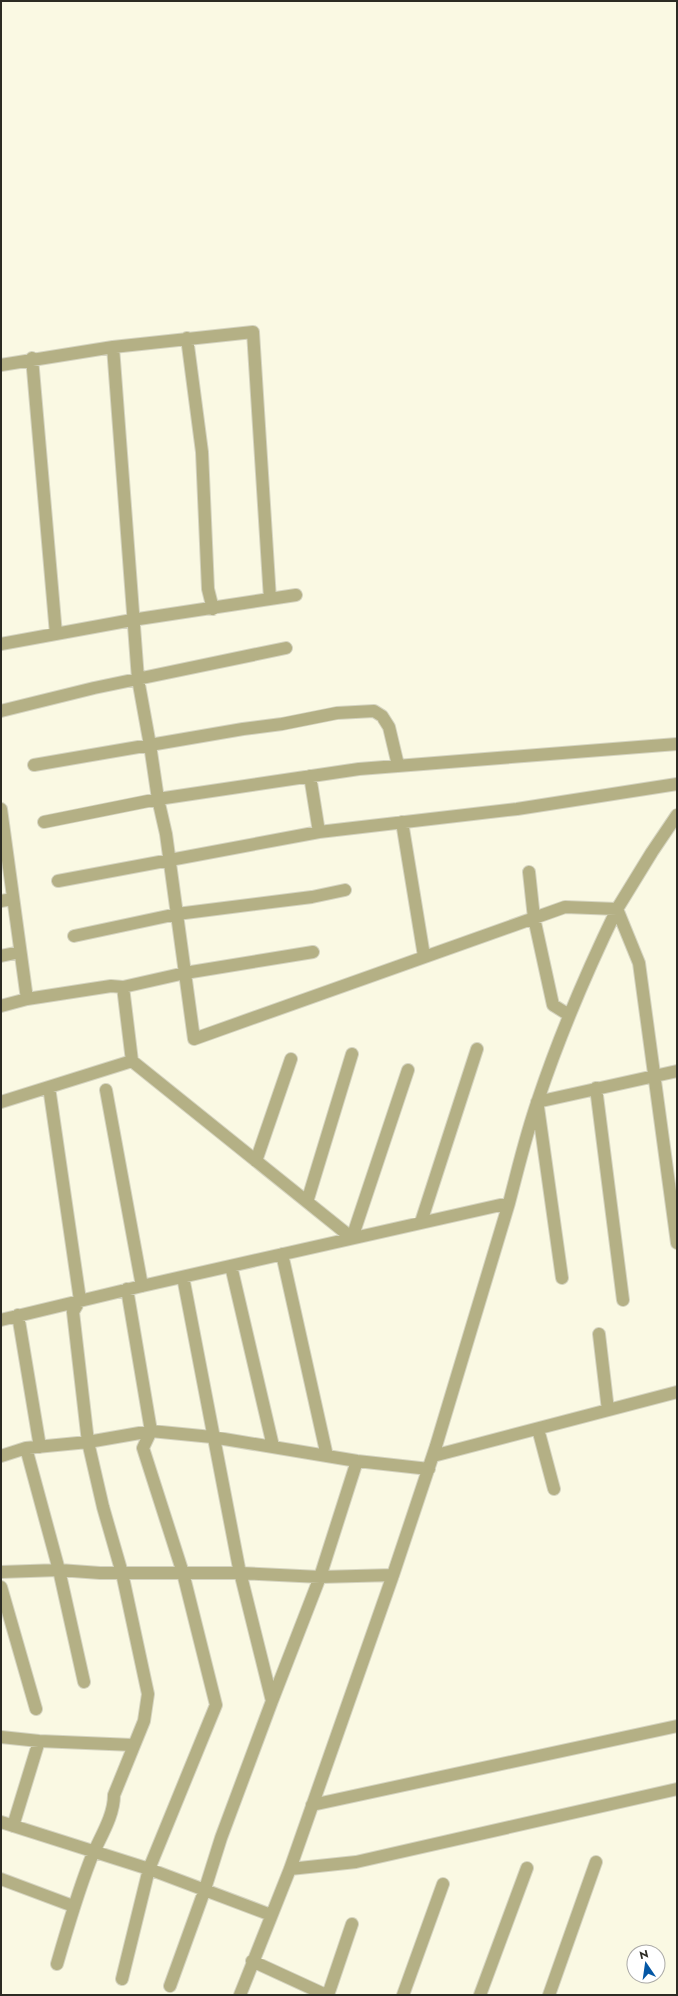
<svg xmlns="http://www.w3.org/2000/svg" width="678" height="1996" viewBox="0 0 678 1996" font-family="Jost,sans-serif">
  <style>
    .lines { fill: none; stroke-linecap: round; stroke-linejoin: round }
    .minor-casing { stroke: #d5d4c0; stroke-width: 14 }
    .minor { stroke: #b4b085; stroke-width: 12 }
  </style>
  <rect width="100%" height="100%" fill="#faf9e3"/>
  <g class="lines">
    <defs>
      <path id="minor" d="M187 338 202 452 208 589 213 609
        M32 358 56 634
        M1 365 113 347 253 332 270 599
        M1 644 132 620 296 595
        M1 711 94 688 286 648
        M677 744 359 769 158 799 166 834 194 1039 565 907 617 909 652 852 677 815
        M34 765 243 729 282 724 337 713 374 711 382 716 389 727 398 765
        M310 776 319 832 517 809 677 784
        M1 809 27 999
        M44 822 158 799 150 745 138 679 113 347
        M402 822 424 956
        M529 872 534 918 553 1005 569 1015
        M58 881 319 832
        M1 901 13 899
        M74 936 177 914 312 897 345 890
        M1 956 20 952
        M123 987 132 1061 352 1238 408 1070
        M1 1006 27 999 111 986 123 987 185 973 313 952
        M49 1087 80 1300 73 1312 88 1442 103 1507 122 1573 148 1694 144 1721 114 1795C114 1818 98 1840 90 1861 77 1895 67 1929 57 1964
        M596 1088 623 1300
        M106 1090 142 1286
        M1 1102 132 1061
        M537 1102 677 1071
        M538 1107 562 1278
        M256 1161 291 1059
        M307 1202 352 1054
        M509 1203C518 1169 526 1134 538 1100 560 1034 587 971 617 909L639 963 677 1243
        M421 1222 477 1049
        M282 1254 327 1456
        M231 1266 273 1446
        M18 1315 40 1447
        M1 1320 142 1286 509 1203 436 1446 393 1575 290 1869 240 1995
        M599 1334 608 1410
        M538 1429 554 1489
        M26 1448 59 1570 84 1682
        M1 1456 26 1448 88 1442 151 1431 212 1437 357 1461 429 1469
        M433 1456 677 1392
        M1 1572 59 1570 100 1573H240L320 1577 393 1575
        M1 1587 36 1709
        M272 1701 320 1577 357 1461
        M1 1737 39 1741 133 1745
        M312 1805 677 1726
        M1 1822 149 1869 271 1915
        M13 1826 39 1741
        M290 1869 356 1862 677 1789
        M1 1879 73 1906
        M252 1961 326 1995
        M122 1979 149 1869 216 1705 183 1573 143 1448 151 1431 127 1289
        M170 1986 205 1889 221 1838 272 1701 239 1568 183 1277
        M328 1995 352 1924
        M403 1995 443 1884
        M480 1995 527 1868
        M549 1995 596 1862"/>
    </defs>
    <use href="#minor" class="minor-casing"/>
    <use href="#minor" class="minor"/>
  </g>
  <rect width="678" height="1996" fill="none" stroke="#2c2b23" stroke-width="4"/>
  <g transform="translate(646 1964) rotate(347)"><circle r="19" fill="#ffffff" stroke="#abaaa7"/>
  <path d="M0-3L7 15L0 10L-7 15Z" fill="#0457a5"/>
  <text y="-6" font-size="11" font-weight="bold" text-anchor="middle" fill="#2c2b23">N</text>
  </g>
</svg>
